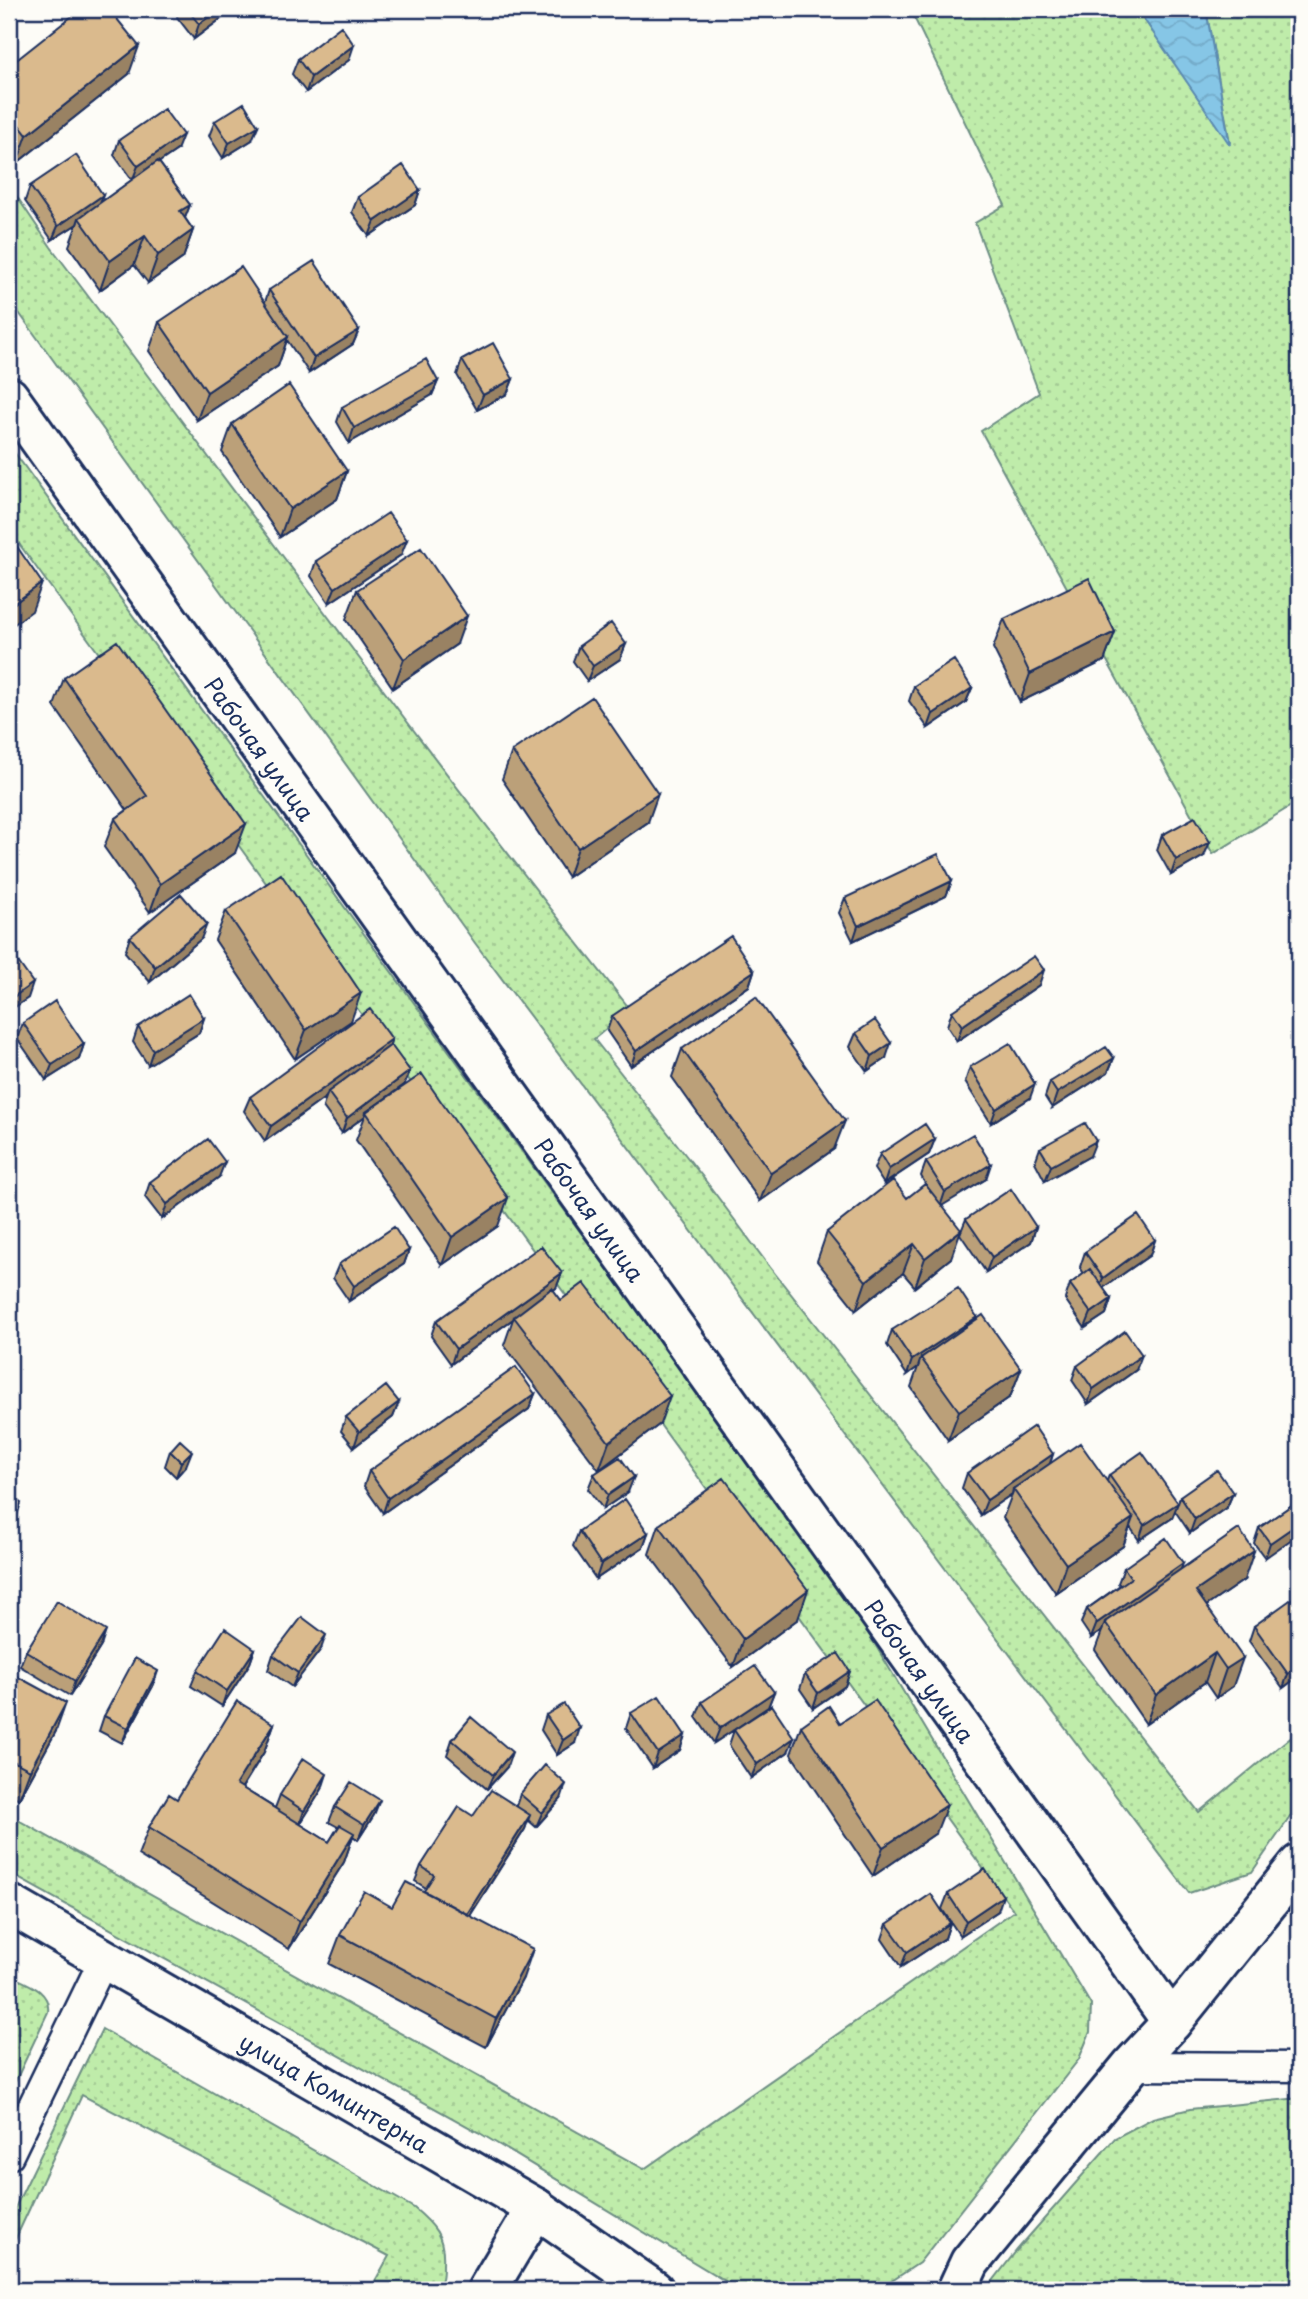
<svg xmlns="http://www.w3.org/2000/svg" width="1308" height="2299" viewBox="0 0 1308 2299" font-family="'Playpen Sans',sans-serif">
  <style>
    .grass { fill: url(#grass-dots); stroke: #6d8e84; stroke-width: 2 }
    .water { fill: url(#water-waves); stroke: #5b8ab0; stroke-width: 2 }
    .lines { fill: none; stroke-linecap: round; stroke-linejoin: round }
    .service-casing { stroke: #1b2f5e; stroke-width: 33 }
    .minor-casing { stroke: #1b2f5e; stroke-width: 44 }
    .service { stroke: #fdfcf7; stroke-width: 28 }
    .minor { stroke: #fdfcf7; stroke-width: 38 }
    .wall { fill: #bba079; stroke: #1b2f5e; stroke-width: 2 }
    .shaded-wall { fill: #998263; stroke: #1b2f5e; stroke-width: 2 }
    .building { fill: #daba8d; stroke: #1b2f5e; stroke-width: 2 }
    .labels { text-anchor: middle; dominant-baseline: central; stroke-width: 7; stroke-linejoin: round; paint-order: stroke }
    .street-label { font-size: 23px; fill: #1b2f5e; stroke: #fdfcf7 }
  </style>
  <defs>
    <pattern id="grass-dots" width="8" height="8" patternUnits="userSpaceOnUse" patternTransform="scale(1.75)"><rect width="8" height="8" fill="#bfecaa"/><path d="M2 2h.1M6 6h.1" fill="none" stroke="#a4cb95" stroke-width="1.8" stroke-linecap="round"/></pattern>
    <pattern id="water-waves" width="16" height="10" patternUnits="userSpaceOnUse" patternTransform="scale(1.75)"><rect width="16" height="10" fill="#86c6e6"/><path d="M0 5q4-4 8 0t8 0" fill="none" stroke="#73aac8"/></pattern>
  </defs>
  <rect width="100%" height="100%" fill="#fdfcf7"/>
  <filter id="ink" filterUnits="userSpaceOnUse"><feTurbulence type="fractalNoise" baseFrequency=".0143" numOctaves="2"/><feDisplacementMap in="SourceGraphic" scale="14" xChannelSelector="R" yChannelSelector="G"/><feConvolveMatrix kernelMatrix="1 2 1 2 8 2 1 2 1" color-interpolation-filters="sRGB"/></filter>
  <g filter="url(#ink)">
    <path class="grass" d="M910 9H1137L1230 143 1206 9H1299V801L1213 854 981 431 1039 393 975 223 1005 205Z
      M9 185 51 247C243 501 431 760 630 1009L594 1039 702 1176 769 1266 1199 1812 1299 1730V1804L1252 1872 1189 1893 475 943 9 299Z
      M9 445 852 1606 1091 2005 1090 2032 1079 2059 919 2263 878 2290H740L478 2132 9 1873V1815L644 2169 1014 1911 9 530Z
      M9 1975C25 1983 51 1990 48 2012L9 2095Z
      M102 2029 414 2208C434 2225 445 2236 443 2264 443 2274 443 2281 437 2290H370L389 2256 82 2095 9 2253V2220Z
      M1299 2098V2290H986L1017 2250 1115 2138 1153 2118 1190 2109Z"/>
    <path class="water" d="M1137 9H1206L1230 145Z"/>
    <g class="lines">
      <defs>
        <path id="service" d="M1131 2066 1299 2067
          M9 2155 104 1959"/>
        <g id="minor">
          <path id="s1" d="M9 397 1172 2022"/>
          <path id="s2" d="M9 1904 536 2208 654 2290"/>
          <path d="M487 2290 536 2208"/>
          <path d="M957 2290 970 2262 1131 2066 1172 2022 1299 1864"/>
        </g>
      </defs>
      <use href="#service" class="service-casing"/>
      <use href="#minor" class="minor-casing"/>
      <use href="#service" class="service"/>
      <use href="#minor" class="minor"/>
    </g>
    <path class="wall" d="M180 9H234L194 39 177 17Z
      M298 59 349 60 306 92 292 74Z
      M9 66 129 74 17 163 9 153Z
      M215 121 252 140 223 158 209 136Z
      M119 140 177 150 159 162 190 205 185 218 193 230 183 258 148 283 134 265 100 290 69 246 77 224 52 240 25 201 30 186 103 195 100 203 132 180 114 155Z
      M420 190 415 205 369 236 352 212 358 197Z
      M269 290 359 330 353 344 309 373 287 340 278 366 197 420 149 351 159 322 265 302Z
      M462 360 513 379 507 394 477 410 457 375Z
      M438 381 432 395 349 443 337 422 342 407Z
      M232 424 347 471 337 499 280 537 222 452Z
      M401 555 329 603 311 576 316 561Z
      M357 590 457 644 393 688 346 619Z
      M1004 619 1115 632 1104 661 1020 702 993 648Z
      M626 644 620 659 587 681 573 661 579 646Z
      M64 678 235 853 150 912 104 847 115 819 127 810 54 706Z
      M914 686 972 688 966 702 928 728 909 701Z
      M512 751 648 822 568 877 502 779Z
      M1162 835 1204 856 1171 875 1157 850Z
      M952 881 946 896 853 941 839 913 845 898Z
      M226 911 351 1021 295 1059 215 940Z
      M130 937 201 939 150 982 125 952Z
      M754 971 749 986 631 1066 607 1031 612 1016Z
      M1039 985 957 1041 947 1026 952 1011Z
      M204 1018 199 1033 148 1065 133 1042 138 1027Z
      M23 1023 84 1044 79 1059 46 1080 17 1038Z
      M856 1033 886 1058 867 1071 850 1047Z
      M389 1046 410 1071 404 1085 498 1226 442 1265 356 1140 365 1116 342 1133 323 1107 326 1097 265 1141 244 1111 250 1097Z
      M682 1049 834 1149 760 1201 672 1077Z
      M1114 1058 1108 1072 1052 1108 1045 1097 1050 1082Z
      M970 1067 1030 1098 991 1123 965 1082Z
      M935 1139 929 1154 884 1184 874 1169 880 1154Z
      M1040 1148 1090 1156 1045 1181 1035 1162Z
      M926 1162 986 1179 942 1205 951 1258 915 1287 903 1273 856 1310 817 1261 827 1232 928 1189 921 1176Z
      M219 1177 162 1219 145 1197 150 1182Z
      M966 1219 1036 1227 1031 1242 986 1272 960 1234Z
      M1155 1240 1150 1255 1103 1288 1111 1299 1106 1314 1085 1328 1065 1299 1070 1284 1084 1274 1080 1267 1085 1252Z
      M409 1250 404 1264 349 1301 333 1278 339 1264Z
      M562 1273 556 1288 553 1290 660 1424 599 1470 504 1345 513 1319 451 1364 431 1336 436 1321Z
      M976 1320 1021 1369 1010 1397 948 1440 911 1387 918 1367 907 1375 887 1345 892 1330Z
      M1077 1366 1136 1370 1088 1404 1072 1380Z
      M535 1394 529 1409 383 1513 364 1486 369 1471Z
      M399 1402 393 1417 354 1447 341 1431 346 1417Z
      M170 1451 186 1466 176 1477 165 1466Z
      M1053 1454 1050 1464 1107 1481 1109 1475 1178 1503 1180 1496 1233 1493 1227 1507 1190 1533 1175 1511 1172 1518 1139 1540 1130 1527 1123 1546 1056 1593 1003 1518 1012 1494 981 1515 962 1488 967 1473Z
      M594 1474 628 1492 603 1509 588 1489Z
      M1299 1500 1265 1558 1254 1543 1259 1528Z
      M659 1525 798 1619 733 1667 649 1554Z
      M579 1531 648 1533 643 1547 596 1579 573 1546Z
      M1183 1563 1181 1569 1244 1580 1206 1606 1233 1686 1216 1698 1205 1682 1146 1724 1095 1650 1102 1631 1091 1638 1081 1623 1087 1609 1120 1585 1118 1583 1124 1568Z
      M1299 1605V1676L1283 1688 1249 1641 1254 1626Z
      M101 1646 70 1696 20 1666 26 1651Z
      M255 1649 250 1663 222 1706 191 1686 197 1671Z
      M321 1649 292 1687 268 1670 273 1655Z
      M850 1671 845 1686 813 1708 800 1689 805 1674Z
      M9 1672 56 1731 19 1799 9 1793Z
      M153 1686 122 1743 99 1731 104 1716Z
      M774 1692 768 1707 714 1743 696 1717 702 1702Z
      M631 1713 685 1735 680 1750 653 1768 626 1728Z
      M546 1715 575 1743 557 1755 541 1730Z
      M274 1724 264 1752 242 1788 275 1808 280 1795 322 1789 300 1824 329 1842 338 1827 329 1822 335 1807 374 1815 358 1840 353 1836 344 1862 289 1949 138 1855 149 1827 177 1799Z
      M801 1726 936 1833 873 1876 791 1754Z
      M734 1730 788 1752 751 1778 729 1745Z
      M452 1740 507 1767 487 1789 447 1755Z
      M520 1794 561 1799 536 1827 528 1820 525 1829 470 1916 523 1978 486 2047 329 1964 340 1935 392 1907 424 1891 426 1888 415 1881 421 1866 473 1816 516 1806Z
      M948 1894 998 1911 960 1936 942 1909Z
      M950 1923 945 1938 901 1967 882 1939 887 1924Z"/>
    <path class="shaded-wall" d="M220 9H234L194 39 199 24Z
      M354 45 349 60 306 92 311 77Z
      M139 46 129 74 17 163 27 135Z
      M258 126 252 140 223 158 229 143Z
      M183 135 177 150 132 181 138 166Z
      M420 190 415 205 369 236 375 221Z
      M103 195 97 210 79 218 77 224 52 240 58 226Z
      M190 205 179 233 180 211Z
      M193 230 183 258 148 283 158 255Z
      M145 236 134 265 100 290 110 261Z
      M359 330 353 344 309 373 314 358Z
      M288 337 278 366 197 420 207 392Z
      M513 379 507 394 477 410 483 395Z
      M438 381 432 395 349 443 354 428Z
      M347 471 337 499 280 537 290 509Z
      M407 540 401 555 329 603 335 588Z
      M42 583 32 611 9 628V607Z
      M467 616 457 644 393 688 404 659Z
      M1115 632 1104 661 1020 702 1030 674Z
      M626 644 620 659 587 681 593 666Z
      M972 688 966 702 928 728 933 714Z
      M658 794 648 822 568 877 578 848Z
      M246 824 235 853 150 912 160 884Z
      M13 839 9 851V842Z
      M1210 842 1204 856 1171 875 1176 860Z
      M952 881 946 896 853 941 858 926Z
      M207 924 201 939 150 982 155 967Z
      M1044 970 1039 985 957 1041 962 1026Z
      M754 971 749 986 631 1066 636 1051Z
      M33 983 28 998 9 1011V1000Z
      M361 993 351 1021 295 1059 306 1030Z
      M204 1018 199 1033 148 1065 153 1050Z
      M392 1039 386 1054 328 1092 326 1097 265 1141 271 1126Z
      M891 1043 886 1058 867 1071 872 1056Z
      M84 1044 79 1059 46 1080 52 1065Z
      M1114 1058 1108 1072 1052 1108 1057 1093Z
      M410 1071 404 1085 366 1112 365 1116 342 1133 347 1118Z
      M1035 1084 1030 1098 991 1123 996 1109Z
      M845 1121 834 1149 760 1201 771 1173Z
      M935 1139 929 1154 884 1184 889 1169Z
      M1096 1141 1090 1156 1045 1181 1051 1166Z
      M225 1162 219 1177 162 1219 167 1204Z
      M991 1164 986 1179 940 1207 945 1192Z
      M508 1198 498 1226 442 1265 452 1237Z
      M1036 1227 1031 1242 986 1272 992 1257Z
      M961 1230 951 1258 915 1287 925 1258Z
      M1155 1240 1150 1255 1097 1292 1103 1278Z
      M914 1244 903 1273 856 1310 866 1281Z
      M409 1250 404 1264 349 1301 354 1286Z
      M562 1273 556 1288 515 1318 514 1317 513 1319 451 1364 456 1349Z
      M1111 1299 1106 1314 1085 1328 1091 1313Z
      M977 1317 972 1332 921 1358 918 1367 907 1375 912 1360Z
      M1142 1355 1136 1370 1088 1404 1093 1389Z
      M1021 1369 1010 1397 948 1440 959 1411Z
      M535 1394 529 1409 383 1513 388 1498Z
      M670 1396 660 1424 599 1470 609 1442Z
      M399 1402 393 1417 354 1447 359 1432Z
      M192 1451 186 1466 176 1477 181 1462Z
      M1053 1454 1048 1469 1013 1489 1012 1494 981 1515 987 1500Z
      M634 1477 628 1492 603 1509 608 1495Z
      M1233 1493 1227 1507 1190 1533 1195 1519Z
      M21 1503 16 1518 9 1530V1525Z
      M1178 1503 1172 1518 1139 1540 1144 1525Z
      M1133 1518 1123 1546 1056 1593 1066 1564Z
      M1299 1523V1534L1265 1558 1270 1543Z
      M648 1533 643 1547 596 1579 601 1564Z
      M1254 1551 1244 1580 1186 1620 1196 1591Z
      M1183 1563 1178 1578 1105 1622 1102 1631 1091 1638 1097 1623Z
      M808 1590 798 1619 733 1667 743 1639Z
      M106 1631 101 1646 70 1696 75 1681Z
      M326 1635 321 1649 292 1687 298 1673Z
      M255 1649 250 1663 222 1706 227 1691Z
      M1215 1653 1205 1682 1146 1724 1156 1695Z
      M1243 1658 1233 1686 1216 1698 1226 1669Z
      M1299 1665V1676L1283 1688 1288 1674Z
      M158 1671 153 1686 122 1743 128 1728Z
      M850 1671 845 1686 813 1708 818 1693Z
      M774 1692 768 1707 714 1743 720 1728Z
      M66 1703 56 1731 19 1799 30 1770Z
      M274 1724 264 1752 226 1813 236 1784Z
      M580 1728 575 1743 557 1755 563 1740Z
      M685 1735 680 1750 653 1768 658 1753Z
      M794 1738 788 1752 751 1778 757 1764Z
      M512 1752 507 1767 487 1789 493 1775Z
      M327 1774 322 1789 299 1826 304 1811Z
      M566 1784 561 1799 536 1827 542 1813Z
      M380 1800 374 1815 358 1840 364 1825Z
      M947 1805 936 1833 873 1876 883 1847Z
      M530 1815 525 1829 460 1931 465 1917Z
      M354 1833 344 1862 289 1949 300 1921Z
      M1003 1896 998 1911 960 1936 966 1921Z
      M950 1923 945 1938 901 1967 907 1952Z
      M533 1949 523 1978 486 2047 496 2019Z"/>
    <path class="building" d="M81 9H109L139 46 27 135 9 112V66Z
      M187 9H220L199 24Z
      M341 26 354 45 311 77 298 59Z
      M244 103 258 126 229 143 215 121Z
      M164 109 183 135 138 166 119 140Z
      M76 155 103 195 58 226 30 186Z
      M158 161 190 205 180 211 193 230 158 255 145 236 110 261 79 218Z
      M403 165 420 190 375 221 358 197Z
      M314 261 359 330 314 358 269 290Z
      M241 267 288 337 207 392 159 322Z
      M493 343 513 379 483 395 462 360Z
      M426 359 438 381 354 428 342 407Z
      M289 385 347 471 290 509 232 424Z
      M388 513 407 540 335 588 316 561Z
      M9 535 42 583 9 607Z
      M421 548 467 616 404 659 357 590Z
      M1089 578 1115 632 1030 674 1004 619Z
      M611 623 626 644 593 666 579 646Z
      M117 641 246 824 160 884 115 819 147 796 64 678Z
      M954 660 972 688 933 714 914 686Z
      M592 697 658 794 578 848 512 751Z
      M1195 817 1210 842 1176 860 1162 835Z
      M9 832 13 839 9 842Z
      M938 854 952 881 858 926 845 898Z
      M281 874 361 993 306 1030 226 911Z
      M181 894 207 924 155 967 130 937Z
      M731 936 754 971 636 1051 612 1016Z
      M9 949 33 983 9 1000Z
      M1034 956 1044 970 962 1026 952 1011Z
      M189 994 204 1018 153 1050 138 1027Z
      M756 997 845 1121 771 1173 682 1049Z
      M55 1001 84 1044 52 1065 23 1023Z
      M370 1009 392 1039 271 1126 250 1097Z
      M875 1020 891 1043 872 1056 856 1033Z
      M1010 1043 1035 1084 996 1109 970 1067Z
      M391 1045 410 1071 347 1118 328 1092Z
      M1106 1047 1114 1058 1057 1093 1050 1082Z
      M422 1074 508 1198 452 1237 366 1112Z
      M1085 1123 1096 1141 1051 1166 1040 1148Z
      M925 1124 935 1139 889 1169 880 1154Z
      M973 1134 991 1164 945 1192 926 1162Z
      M208 1139 225 1162 167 1204 150 1182Z
      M893 1180 907 1198 925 1184 961 1230 925 1258 914 1244 866 1281 827 1232Z
      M1011 1189 1036 1227 992 1257 966 1219Z
      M1138 1215 1155 1240 1103 1278 1085 1252Z
      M394 1227 409 1250 354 1286 339 1264Z
      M541 1246 562 1273 456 1349 436 1321Z
      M1090 1269 1111 1299 1091 1313 1070 1284Z
      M584 1283 670 1396 609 1442 514 1317 552 1288 561 1300Z
      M958 1288 977 1317 912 1360 892 1330Z
      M983 1315 1021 1369 959 1411 921 1358Z
      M1125 1331 1142 1355 1093 1389 1077 1366Z
      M516 1367 535 1394 388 1498 369 1471Z
      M386 1386 399 1402 359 1432 346 1417Z
      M1034 1426 1053 1454 987 1500 967 1473Z
      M180 1440 192 1451 181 1462 170 1451Z
      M1080 1443 1133 1518 1066 1564 1013 1489Z
      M1142 1452 1178 1503 1144 1525 1109 1475Z
      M620 1457 634 1477 608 1495 594 1474Z
      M1217 1470 1233 1493 1195 1519 1180 1496Z
      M724 1478 808 1590 743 1639 659 1525Z
      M9 1496 21 1503 9 1525Z
      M625 1499 648 1533 601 1564 579 1531Z
      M1299 1500V1523L1270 1543 1259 1528Z
      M1239 1529 1254 1551 1196 1591 1243 1658 1226 1669 1215 1653 1156 1695 1105 1622Z
      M1166 1538 1183 1563 1097 1623 1087 1609 1131 1578 1124 1568Z
      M1293 1598 1299 1605V1665L1288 1674 1254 1626Z
      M57 1601 106 1631 75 1681 26 1651Z
      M302 1617 326 1635 298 1673 273 1655Z
      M225 1628 255 1649 227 1691 197 1671Z
      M838 1653 850 1671 818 1693 805 1674Z
      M135 1658 158 1671 128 1728 104 1716Z
      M755 1666 774 1692 720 1728 702 1702Z
      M9 1672 66 1703 30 1770 9 1759Z
      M659 1696 685 1735 658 1753 631 1713Z
      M875 1700 947 1805 883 1847 801 1726 829 1706 840 1723Z
      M237 1701 274 1724 236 1784 329 1842 340 1825 354 1833 300 1921 149 1827 169 1794 177 1799Z
      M564 1704 580 1728 563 1740 546 1715Z
      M772 1705 794 1738 757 1764 734 1730Z
      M471 1717 512 1752 493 1775 452 1740Z
      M303 1758 327 1774 304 1811 280 1795Z
      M545 1765 566 1784 542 1813 520 1794Z
      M351 1782 380 1800 364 1825 335 1807Z
      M491 1790 530 1815 467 1914 424 1891 434 1875 421 1866 459 1807 473 1816Z
      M985 1869 1003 1896 966 1921 948 1894Z
      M406 1882 533 1949 496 2019 340 1935 364 1891 392 1907Z
      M931 1894 950 1923 907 1952 887 1924Z"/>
  </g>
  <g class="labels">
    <g class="street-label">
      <text stroke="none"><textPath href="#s1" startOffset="432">Рабочая улица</textPath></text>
      <text stroke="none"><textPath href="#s1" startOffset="999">Рабочая улица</textPath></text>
      <text stroke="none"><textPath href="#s1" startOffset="1566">Рабочая улица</textPath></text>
      <text stroke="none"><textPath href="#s2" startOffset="376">улица Коминтерна</textPath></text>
    </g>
  </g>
  <rect width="1308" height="2299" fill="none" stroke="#fdfcf7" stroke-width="35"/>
  <rect x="18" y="18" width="1273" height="2264" fill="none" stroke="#1b2f5e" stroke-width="2.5" filter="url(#ink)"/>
</svg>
